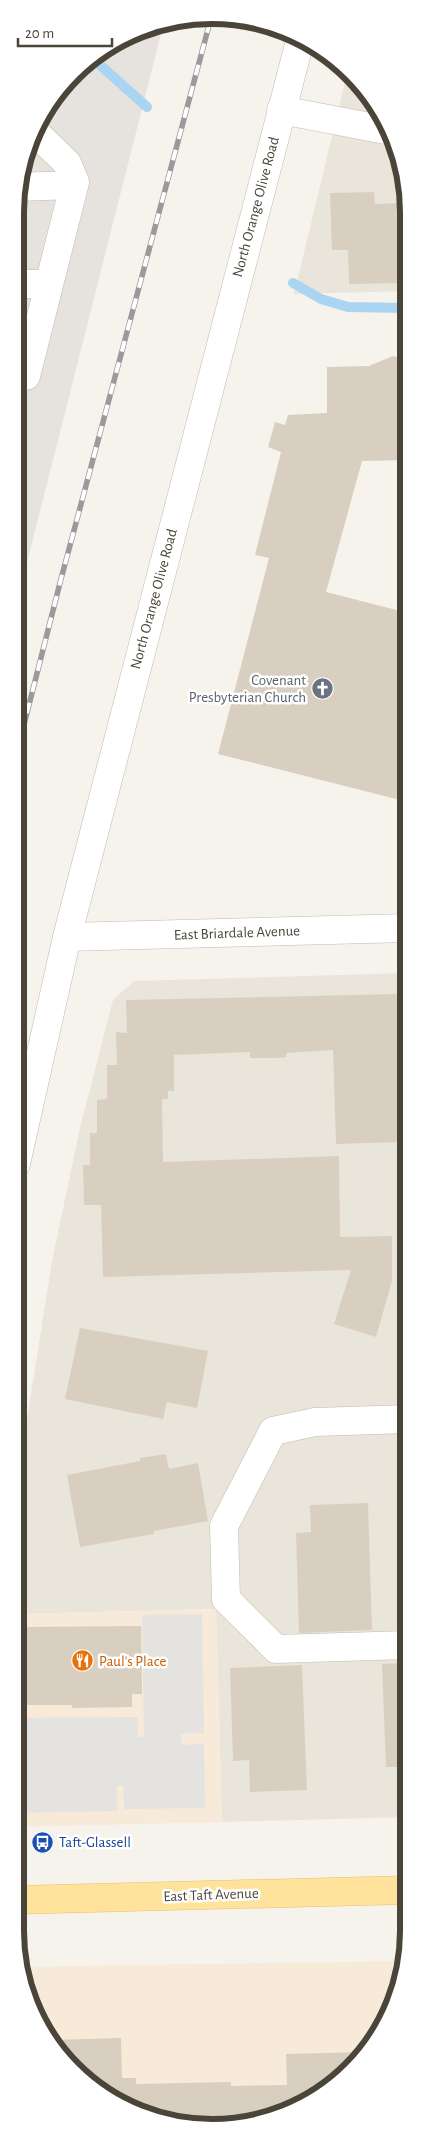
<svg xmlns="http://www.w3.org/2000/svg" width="424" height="2143" viewBox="0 0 424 2143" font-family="'Alegreya Sans',sans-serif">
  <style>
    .residential { fill: #eae5da }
    .commercial { fill: #f7ead8 }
    .industrial { fill: #e6e2dd }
    .parking { fill: #e5e3e0 }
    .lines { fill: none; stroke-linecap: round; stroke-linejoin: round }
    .stream { stroke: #a9d4f2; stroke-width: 10 }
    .building { fill: #d8cfc1 }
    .minor-casing { stroke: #c2bbae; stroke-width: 29 }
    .major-casing { stroke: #e6c16a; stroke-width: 29 }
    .minor { stroke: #fff; stroke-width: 28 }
    .major { stroke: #ffe39c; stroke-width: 28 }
    .rail-casing { stroke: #9a9a9a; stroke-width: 5.5 }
    .rail { stroke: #fff; stroke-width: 4; stroke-dasharray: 11; stroke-linecap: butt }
    .labels { text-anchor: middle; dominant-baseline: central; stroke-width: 5; stroke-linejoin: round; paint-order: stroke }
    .street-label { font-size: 15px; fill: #4b4439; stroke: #fff }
    .worship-label { font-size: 15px; fill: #5b616d; stroke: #fff; text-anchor: end }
    .food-label { font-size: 15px; fill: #c56008; stroke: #fff; text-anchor: start }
    .transit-label { font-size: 15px; fill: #164399; stroke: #fff; text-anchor: start }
    .rim { fill: none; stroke: #4b4439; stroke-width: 6 }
  </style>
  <rect width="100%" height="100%" fill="#f6f3ec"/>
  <path class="residential" d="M348 70 352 73 394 136 409 199 408 291 294 294Z
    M408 973 407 1817 222 1822 216 1609 15 1614V1496L52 1261 80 1128 113 1000 134 981Z"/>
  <path class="commercial" d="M216 1609 222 1822 15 1827V1614Z
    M406 1961 389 2018 342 2079 275 2118 199 2128 136 2113 73 2070 30 2006 22 1967Z"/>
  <path class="industrial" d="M161 22H164L16 606 17 187 41 114 92 56Z"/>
  <path class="parking" d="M202 1614 204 1733 181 1734 182 1745 204 1744 205 1808 124 1809 123 1786H117V1811L15 1813V1718L138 1717V1737H144L142 1615Z"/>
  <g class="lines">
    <path class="stream" d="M91 57 147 107
      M293 283 321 299 348 307 408 308"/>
  </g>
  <path class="building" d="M374 192 375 204 409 203 408 273 401 274V283L349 284 348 250H332L330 193Z
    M393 356 408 361V460L362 461 326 592 408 613V802L218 754 269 558 255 555 281 452 268 447 275 422 285 425 288 415 327 413V367L369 366Z
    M398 994 402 1142 336 1144 333 1050 286 1053V1057L278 1058H250V1052L174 1055V1091H168V1099H162L163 1162 339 1156 340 1237 392 1236V1281L376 1337 334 1324 351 1270 103 1277 101 1205H84L83 1165H90V1133H97V1100L107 1099V1065H117L116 1032 127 1033 126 1000Z
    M80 1328 208 1351 197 1408 167 1402 163 1419 65 1399Z
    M166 1454 169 1469 198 1463 208 1521 154 1531V1534L80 1547 67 1475 140 1461V1458Z
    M368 1503 372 1630 299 1633 296 1533 311 1532 310 1505Z
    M141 1626 142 1694H132V1707L72 1708V1705H24L23 1627Z
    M408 1663 407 1767H386L382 1664Z
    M302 1665 307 1790 250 1792 249 1760 233 1761 230 1668Z
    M121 2038 122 2078H136V2084L231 2082V2086L287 2085 286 2054 363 2052 342 2079 275 2118 247 2121 179 2123 136 2113 72 2070 52 2040Z"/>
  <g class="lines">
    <defs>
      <path id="minor" d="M281 110 391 131
        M17 187 74 185
        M17 284H49
        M16 376H26L75 182 67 163 35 132
        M67 937 408 928
        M16 1164 67 937 301 37
        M408 1645 276 1649 226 1599 224 1526 273 1431 315 1422 408 1419"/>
      <path id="major" d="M15 1900 407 1890"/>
    </defs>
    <use href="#minor" class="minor-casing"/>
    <use href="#major" class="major-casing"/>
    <use href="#minor" class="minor"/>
    <use href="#major" class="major"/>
    <defs>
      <path id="rail" d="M16 756 61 579 211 18"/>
    </defs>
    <use href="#rail" class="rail-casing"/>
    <use href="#rail" class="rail"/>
  </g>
  <defs>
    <symbol id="church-disc" viewBox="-11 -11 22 22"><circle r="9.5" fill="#6b7280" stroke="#fff"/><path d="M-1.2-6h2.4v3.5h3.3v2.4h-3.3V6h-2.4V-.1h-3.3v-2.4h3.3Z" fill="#fff"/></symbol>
    <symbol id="restaurant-disc" viewBox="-11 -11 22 22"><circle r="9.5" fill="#e8710a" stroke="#fff"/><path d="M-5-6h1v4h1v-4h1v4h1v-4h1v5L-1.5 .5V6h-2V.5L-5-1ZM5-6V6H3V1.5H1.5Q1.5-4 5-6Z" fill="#fff"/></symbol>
    <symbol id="bus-disc" viewBox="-11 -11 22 22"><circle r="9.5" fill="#1a4fb4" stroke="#fff"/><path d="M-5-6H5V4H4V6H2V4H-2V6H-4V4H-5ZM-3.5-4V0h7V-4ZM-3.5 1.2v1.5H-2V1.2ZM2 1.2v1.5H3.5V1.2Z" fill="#fff"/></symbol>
  </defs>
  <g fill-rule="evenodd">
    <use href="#church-disc" x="310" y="676" width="25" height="25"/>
    <use href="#restaurant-disc" x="70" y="1648" width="25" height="25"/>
    <use href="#bus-disc" x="30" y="1830" width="25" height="25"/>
  </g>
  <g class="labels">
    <g class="street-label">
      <text transform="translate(256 207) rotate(-75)">North Orange Olive Road</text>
      <text transform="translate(154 599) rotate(-75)">North Orange Olive Road</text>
      <text transform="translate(237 933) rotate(-2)">East Briardale Avenue</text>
      <text transform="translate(211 1895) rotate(-2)">East Taft Avenue</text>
    </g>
    <g class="worship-label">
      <text x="306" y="680">Covenant<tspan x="306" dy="17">Presbyterian Church</tspan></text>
    </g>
    <g class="food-label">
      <text x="99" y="1661">Paul's Place</text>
    </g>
    <g class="transit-label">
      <text x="59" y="1842">Taft-Glassell</text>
    </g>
  </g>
  <path d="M0 0H424V2143H0ZM212 24H212A188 188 0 0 1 400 212V1931A188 188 0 0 1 212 2119H212A188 188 0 0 1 24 1931V212A188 188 0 0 1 212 24Z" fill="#fff" fill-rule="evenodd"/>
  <path class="rim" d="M212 24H212A188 188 0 0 1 400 212V1931A188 188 0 0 1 212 2119H212A188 188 0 0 1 24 1931V212A188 188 0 0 1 212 24Z"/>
  <path d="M18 38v8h94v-8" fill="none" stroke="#4b4439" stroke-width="2.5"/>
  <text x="25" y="38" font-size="15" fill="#4b4439" stroke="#ffffff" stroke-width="4" paint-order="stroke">20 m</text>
</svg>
